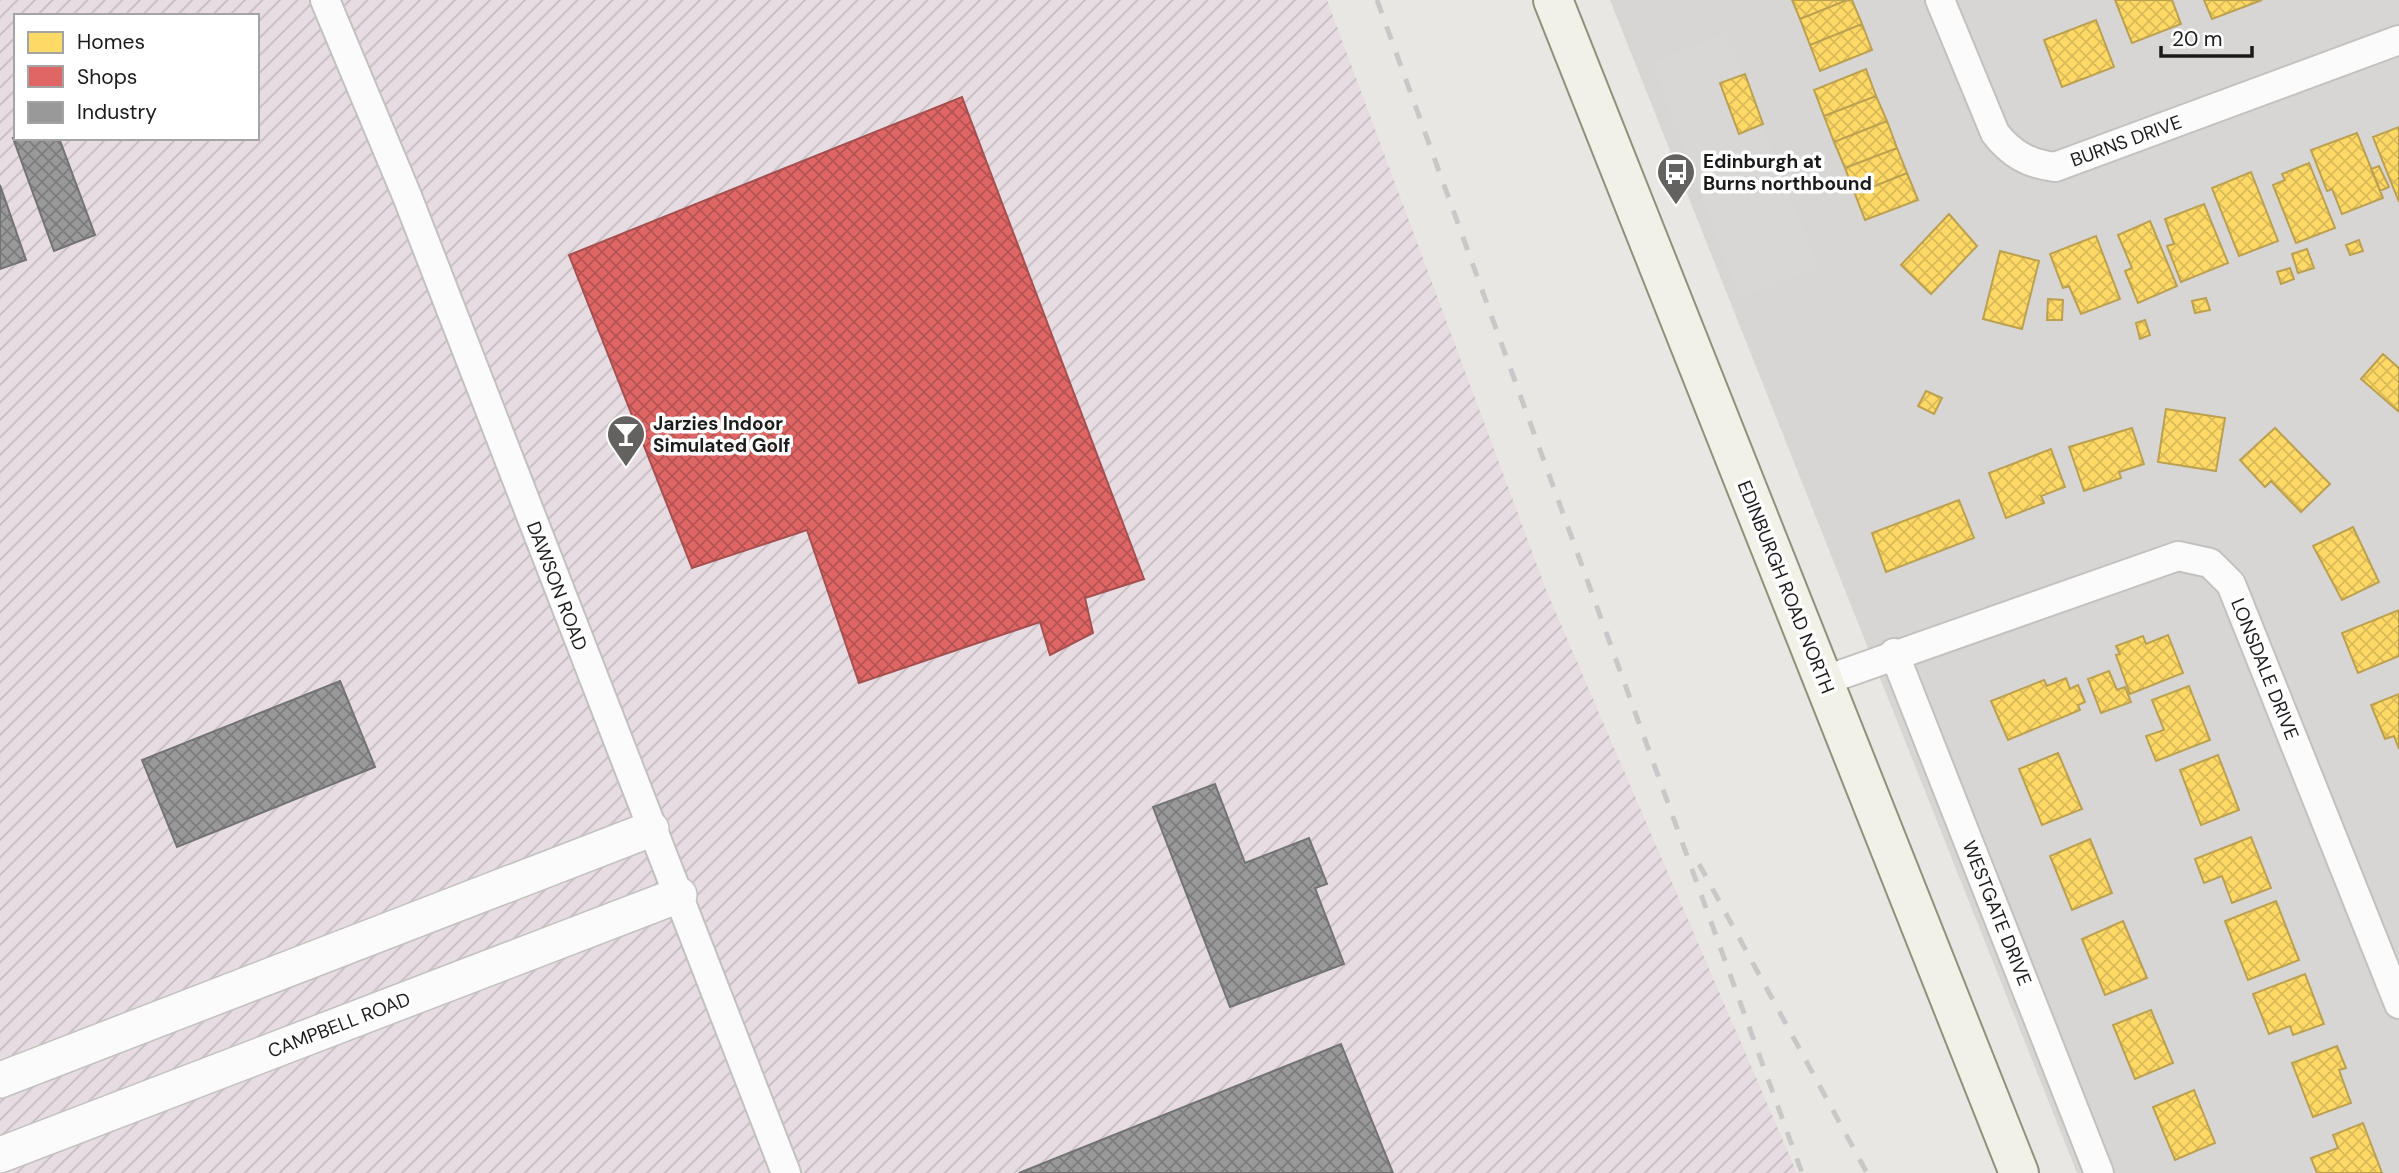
<svg xmlns="http://www.w3.org/2000/svg" width="2399" height="1173" viewBox="0 0 2399 1173" font-family="'DM Sans',sans-serif">
  <style>
    .residential { fill: #d8d6d4 }
    .industrial { fill: url(#industrial-furrows); fill-rule: evenodd }
    .parking { fill: #d8d7d5 }
    .homes { fill: url(#homes-cross-hatch); stroke: #bba050; stroke-width: 2 }
    .shops { fill: url(#shops-cross-hatch); stroke: #a55050; stroke-width: 2 }
    .industry { fill: url(#industry-cross-hatch); stroke: #737373; stroke-width: 2 }
    .lines { fill: none; stroke-linecap: round; stroke-linejoin: round }
    .minor-casing { stroke: #c2c1bf; stroke-width: 32 }
    .tertiary-casing { stroke: #c2c1bf; stroke-width: 38 }
    .secondary-casing { stroke: #90917d; stroke-width: 42 }
    .minor { stroke: #fcfbfb; stroke-width: 28 }
    .tertiary { stroke: #fcfbfb; stroke-width: 35 }
    .secondary { stroke: #f1f1e8; stroke-width: 38 }
    .rail { stroke: #c9c8c8; stroke-width: 5; stroke-dasharray: 14 14; stroke-linecap: butt }
    .labels { text-anchor: middle; dominant-baseline: central; stroke-width: 7; stroke-linejoin: round; paint-order: stroke }
    .street-label { font-size: 19px; fill: #1b1b1b; stroke: #fff }
    .poi-label { font-size: 19px; font-weight: bold; fill: #1b1b1b; stroke: #fff; text-anchor: start }
  </style>
  <defs>
    <pattern id="industrial-furrows" width="10" height="10" patternUnits="userSpaceOnUse" patternTransform="scale(1.75)"><rect width="10" height="10" fill="#e6dce2"/><path d="M-1 1l2-2M0 10L10 0M9 11l2-2" fill="none" stroke="#c5bcc1"/></pattern>
    <pattern id="homes-cross-hatch" width="8" height="8" patternUnits="userSpaceOnUse" patternTransform="scale(1.75)"><rect width="8" height="8" fill="#ffd966"/><path d="M0 0l8 8M0 8l8-8" fill="none" stroke="#daba58"/></pattern>
    <pattern id="shops-cross-hatch" width="8" height="8" patternUnits="userSpaceOnUse" patternTransform="scale(1.75)"><rect width="8" height="8" fill="#e06666"/><path d="M0 0l8 8M0 8l8-8" fill="none" stroke="#b55353"/></pattern>
    <pattern id="industry-cross-hatch" width="8" height="8" patternUnits="userSpaceOnUse" patternTransform="scale(1.75)"><rect width="8" height="8" fill="#999"/><path d="M0 0l8 8M0 8l8-8" fill="none" stroke="#7c7c7c"/></pattern>
  </defs>
  <rect width="100%" height="100%" fill="#e9e7e3"/>
  <path class="residential" d="M1610 0H2399V1173H2077Z"/>
  <path class="industrial" d="M0 0H1327L1547 592 1797 1173H0ZM16 16H257V138H16Z"/>
  <path class="parking" d="M1726 33 1819 267 1739 299 1652 62Z"/>
  <path class="homes" d="M1792 0H1847L1800 19Z
    M1847 0H1852L1862 24 1810 45 1800 19Z
    M2115 0H2172L2181 24 2132 43Z
    M2204 0H2262L2212 19Z
    M2096 20 2114 67 2062 87 2044 40Z
    M1862 24 1872 50 1820 71 1810 45Z
    M1866 69 1876 96 1824 116 1814 90Z
    M1745 74 1763 124 1739 134 1720 83Z
    M1876 96 1887 121 1834 142 1824 116Z
    M1887 121 1897 148 1845 168 1834 142Z
    M2399 127V202L2373 137Z
    M2357 133 2383 198 2342 214 2332 189 2327 191 2311 150Z
    M1897 148 1907 173 1855 194 1845 168Z
    M2309 163 2335 228 2296 243 2273 185 2285 180 2282 174Z
    M2379 166 2389 187 2380 191 2371 169Z
    M2251 172 2278 241 2239 256 2212 188Z
    M1907 173 1918 200 1865 220 1855 194Z
    M2204 204 2228 263 2181 282 2167 246 2174 244 2165 219Z
    M1949 214 1977 246 1931 294 1901 265Z
    M2150 221 2177 286 2138 303 2125 271 2132 268 2118 235Z
    M2096 236 2120 299 2081 314 2069 286 2063 288 2050 254Z
    M2359 240 2363 251 2350 255 2346 245Z
    M2307 249 2314 268 2298 273 2292 254Z
    M2000 251 2039 261 2022 329 1983 319Z
    M2290 268 2294 279 2281 284 2277 272Z
    M2206 298 2210 310 2195 313 2192 301Z
    M2048 299 2063 300 2062 320H2047Z
    M2145 320 2150 335 2140 339 2136 323Z
    M2383 354 2399 368V412L2361 379Z
    M1926 391 1942 398 1934 414 1918 406Z
    M2166 409 2225 418 2216 471 2158 462Z
    M2132 428 2144 464 2119 472 2121 478 2084 491 2069 447Z
    M2275 428 2330 484 2301 512 2271 481 2265 487 2240 460Z
    M2051 449 2065 487 2041 496 2044 503 2006 518 1989 473Z
    M1959 500 1974 538 1886 572 1872 533Z
    M2353 527 2379 582 2342 600 2313 546Z
    M2399 610V656L2358 673 2342 633Z
    M2168 635 2183 673 2130 694 2116 655 2120 654 2116 646 2143 636 2146 644Z
    M2109 671 2117 690 2125 687 2131 702 2101 713 2088 679Z
    M2066 678 2070 689 2078 685 2085 702 2078 705 2080 710 2008 740 1991 701 2044 680 2047 686Z
    M2189 686 2210 740 2156 761 2146 736 2164 730 2152 700Z
    M2399 694V749L2394 736 2385 739 2371 705Z
    M2058 753 2082 809 2042 825 2019 769Z
    M2218 755 2239 810 2201 825 2180 770Z
    M2251 837 2271 888 2232 903 2222 876 2204 883 2195 859Z
    M2090 839 2112 893 2072 910 2050 856Z
    M2276 901 2299 960 2248 980 2225 921Z
    M2123 921 2147 978 2105 995 2082 939Z
    M2305 974 2324 1024 2293 1035 2290 1026 2269 1034 2253 994Z
    M2151 1010 2173 1063 2135 1079 2113 1025Z
    M2337 1046 2346 1068 2339 1070 2351 1103 2313 1117 2292 1063Z
    M2194 1090 2215 1143 2175 1160 2153 1107Z
    M2363 1123 2382 1173H2317L2311 1158 2338 1148 2333 1135Z"/>
  <path class="shops" d="M962 97 1144 579 1085 598 1093 633 1050 655 1040 622 859 683 807 530 692 568 569 255Z"/>
  <path class="industry" d="M13 138H59L95 235 54 251Z
    M0 185 26 260 0 269Z
    M340 681 375 767 177 847 142 760Z
    M1215 784 1245 863 1309 838 1327 884 1315 888 1344 964 1230 1007 1153 807Z
    M1341 1044 1393 1173H1019Z"/>
  <g class="lines">
    <defs>
      <path id="minor" d="M325 0 407 196 786 1173
        M1940 0 1995 133C2011 154 2029 164 2055 167L2399 40
        M1894 653 2099 1173
        M1823 681 2178 556 2210 563 2231 584 2399 1004"/>
      <path id="tertiary" d="M0 1080 651 829
        M0 1155 679 895"/>
      <path id="secondary" d="M1553 0 2019 1173"/>
    </defs>
    <use href="#minor" class="minor-casing"/>
    <use href="#tertiary" class="tertiary-casing"/>
    <use href="#secondary" class="secondary-casing"/>
    <use href="#minor" class="minor"/>
    <use href="#tertiary" class="tertiary"/>
    <use href="#secondary" class="secondary"/>
    <path class="rail" d="M1377 0 1802 1173
      M1699 864 1867 1173"/>
  </g>
  <defs>
    <symbol id="bus-pin" viewBox="-11 -11 22 30"><path d="M0 17L-7.5 6A9.5 9.5 0 1 1 7.5 6Z" fill="#636261" stroke="#fff"/><path d="M-5-6H5V4H4V6H2V4H-2V6H-4V4H-5ZM-3.5-4V0h7V-4ZM-3.5 1.2v1.5H-2V1.2ZM2 1.2v1.5H3.5V1.2Z" fill="#fff"/></symbol>
    <symbol id="bar-pin" viewBox="-11 -11 22 30"><path d="M0 17L-7.5 6A9.5 9.5 0 1 1 7.5 6Z" fill="#636261" stroke="#fff"/><path d="M-6-5H6L.8 .8V4.5H3.5V6h-7V4.5H-.8V.8Z" fill="#fff"/></symbol>
  </defs>
  <g fill-rule="evenodd">
    <use href="#bus-pin" x="1654" y="150" width="44" height="60"/>
    <use href="#bar-pin" x="604" y="412" width="44" height="60"/>
  </g>
  <g class="labels">
    <g class="street-label">
      <text transform="translate(2126 141) rotate(-20)">BURNS DRIVE</text>
      <text transform="translate(557 586) rotate(69)">DAWSON ROAD</text>
      <text transform="translate(1786 587) rotate(68)">EDINBURGH ROAD NORTH</text>
      <text transform="translate(2265 669) rotate(68)">LONSDALE DRIVE</text>
      <text transform="translate(1997 913) rotate(68)">WESTGATE DRIVE</text>
      <text transform="translate(339 1025) rotate(-21)">CAMPBELL ROAD</text>
    </g>
    <g class="poi-label">
      <text x="1703" y="161">Edinburgh at<tspan x="1703" dy="22">Burns northbound</tspan></text>
      <text x="653" y="423">Jarzies Indoor<tspan x="653" dy="22">Simulated Golf</tspan></text>
    </g>
  </g>
  <rect x="14" y="14" width="245" height="126" fill="#ffffff" stroke="#a4a4a4" stroke-width="2"/>
  <rect x="28" y="32" width="35" height="21" fill="#ffd966" stroke="#a4a4a4" stroke-width="2"/>
  <text x="77" y="49" font-size="21" fill="#1b1b1b">Homes</text>
  <rect x="28" y="66" width="35" height="21" fill="#e06666" stroke="#a4a4a4" stroke-width="2"/>
  <text x="77" y="84" font-size="21" fill="#1b1b1b">Shops</text>
  <rect x="28" y="102" width="35" height="21" fill="#999999" stroke="#a4a4a4" stroke-width="2"/>
  <text x="77" y="119" font-size="21" fill="#1b1b1b">Industry</text>
  <path d="M2161 46v10h91v-10" fill="none" stroke="#1b1b1b" stroke-width="3.5"/>
  <text x="2172" y="46" font-size="21" fill="#1b1b1b" stroke="#ffffff" stroke-width="5" paint-order="stroke">20 m</text>
</svg>
